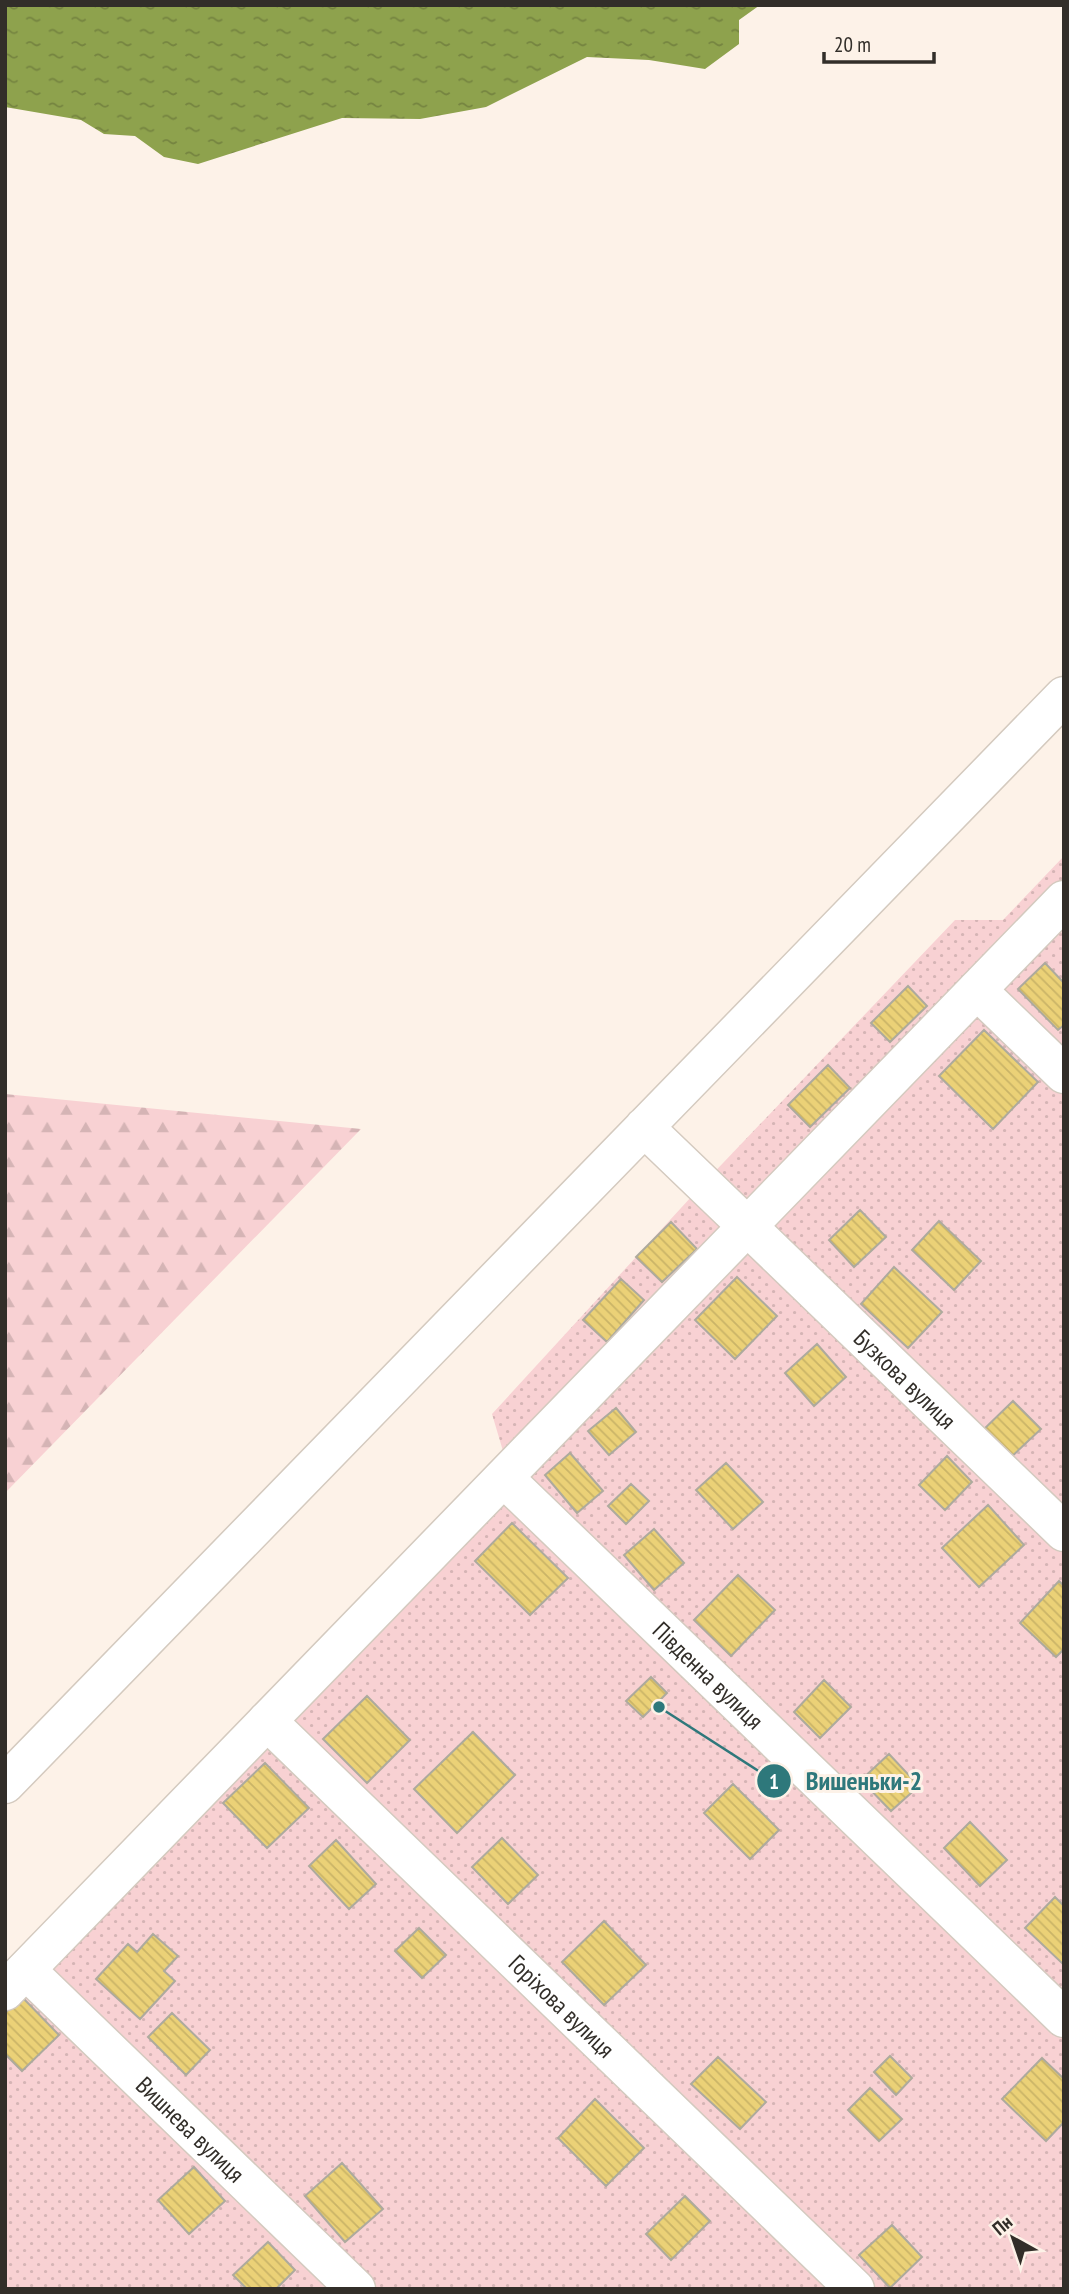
<svg xmlns="http://www.w3.org/2000/svg" width="1069" height="2294" viewBox="0 0 1069 2294" font-family="'PT Sans Narrow',sans-serif">
  <style>
    .forest { fill: url(#forest-firs) }
    .park { fill: url(#park-dots) }
    .water { fill: url(#water-ripples) }
    .building { fill: url(#building-back-hatch); stroke: #adaa9d; stroke-width: 2 }
    .lines { fill: none; stroke-linecap: round; stroke-linejoin: round }
    .minor-casing { stroke: #d4cabf; stroke-width: 41 }
    .tertiary-casing { stroke: #d4cabf; stroke-width: 41 }
    .minor { stroke: #fff; stroke-width: 38 }
    .tertiary { stroke: #fff; stroke-width: 38 }
    .labels { text-anchor: middle; dominant-baseline: central; stroke-width: 6; stroke-linejoin: round; paint-order: stroke }
    .street-label { font-size: 24px; fill: #322e29; stroke: #fdf2e8 }
    .leader { fill: none; stroke: #2e787b; stroke-width: 2.5 }
    .callout-dot { fill: #2e787b; stroke: #fdf2e8; stroke-width: 2.5 }
    .mark-label { font-size: 21px; text-anchor: middle; font-weight: bold; fill: #fff }
    .callout-label { font-size: 26px; text-anchor: middle; font-weight: bold; fill: #2e787b; stroke: #fdf2e8; stroke-width: 6; stroke-linejoin: round; paint-order: stroke }
  </style>
  <defs>
    <pattern id="forest-firs" width="22" height="20" patternUnits="userSpaceOnUse" patternTransform="scale(1.75)"><rect width="22" height="20" fill="#f8d1d3"/><path d="M5 1l3.5 6h-7zM16 11l3.5 6h-7z" fill="#d5b4b5"/></pattern>
    <pattern id="park-dots" width="8" height="8" patternUnits="userSpaceOnUse" patternTransform="scale(1.75)"><rect width="8" height="8" fill="#f8d1d3"/><path d="M2 2h.1M6 6h.1" fill="none" stroke="#d5b4b5" stroke-width="1.8" stroke-linecap="round"/></pattern>
    <pattern id="water-ripples" width="26" height="14" patternUnits="userSpaceOnUse" patternTransform="scale(1.75)"><rect width="26" height="14" fill="#8ea24d"/><path d="M2 4q2-2 4 0t4 0M15 11q2-2 4 0t4 0" fill="none" stroke="#758440"/></pattern>
    <pattern id="building-back-hatch" width="6" height="6" patternUnits="userSpaceOnUse" patternTransform="scale(1.75)"><rect width="6" height="6" fill="#ebd177"/><path d="M-1 5l2 2M0 0l6 6M5-1l2 2" fill="none" stroke="#cab467"/></pattern>
  </defs>
  <rect width="100%" height="100%" fill="#fdf2e8"/>
  <path class="forest" d="M5 1094 361 1129 5 1493Z"/>
  <path class="park" d="M1064 856V2289H5V1963L503 1451 492 1414 703 1184 955 920H1003Z"/>
  <path class="water" d="M5 5H760L739 20V44L705 69 649 60 587 57 486 107 420 119 342 118 198 164 164 157 135 136 104 134 81 120 5 107Z"/>
  <path class="building" d="M1045 963 1064 983V1025L1058 1030 1018 989Z
    M908 986 927 1006 890 1042 871 1023Z
    M984 1030 1038 1082 993 1129 939 1076Z
    M828 1065 850 1088 810 1127 788 1105Z
    M860 1210 886 1237 854 1267 829 1240Z
    M939 1221 981 1261 954 1290 912 1250Z
    M671 1222 697 1249 662 1282 636 1257Z
    M894 1267 942 1312 908 1348 861 1304Z
    M737 1277 777 1316 735 1359 695 1320Z
    M621 1279 644 1300 607 1342 583 1320Z
    M817 1344 846 1377 814 1406 785 1373Z
    M1013 1401 1041 1429 1008 1460 981 1432Z
    M616 1408 636 1432 609 1455 588 1431Z
    M570 1453 603 1491 577 1513 545 1475Z
    M947 1456 972 1482 945 1510 919 1485Z
    M726 1463 763 1502 733 1529 696 1490Z
    M631 1484 649 1501 626 1524 608 1506Z
    M988 1505 1024 1545 979 1587 942 1548Z
    M512 1523 568 1578 530 1615 475 1561Z
    M654 1529 684 1563 654 1590 624 1555Z
    M738 1575 775 1610 731 1656 694 1620Z
    M1059 1581 1064 1586V1649L1056 1657 1020 1623Z
    M651 1677 667 1693 643 1717 626 1701Z
    M824 1680 851 1707 820 1738 794 1712Z
    M367 1696 410 1740 367 1783 323 1739Z
    M473 1732 515 1775 457 1833 414 1789Z
    M889 1754 919 1786 891 1811 861 1780Z
    M265 1763 309 1808 267 1848 223 1803Z
    M733 1784 779 1830 750 1859 704 1813Z
    M970 1822 1007 1860 980 1886 944 1848Z
    M502 1838 538 1875 508 1904 472 1867Z
    M336 1840 376 1884 349 1909 309 1866Z
    M1055 1897 1064 1906V1965L1025 1928Z
    M604 1921 646 1965 604 2005 562 1962Z
    M419 1928 446 1955 422 1978 395 1951Z
    M153 1934 178 1956 164 1971 175 1981 140 2019 96 1979 128 1944 137 1952Z
    M22 1997 59 2035 22 2071 5 2054V2013Z
    M172 2013 210 2050 186 2075 148 2037Z
    M890 2056 912 2078 896 2095 874 2072Z
    M718 2057 766 2102 740 2129 691 2084Z
    M1042 2058 1064 2079V2122L1046 2141 1002 2099Z
    M870 2088 902 2119 879 2141 848 2110Z
    M595 2099 644 2148 606 2186 558 2138Z
    M342 2163 383 2209 345 2242 305 2196Z
    M194 2167 225 2201 189 2234 158 2200Z
    M685 2196 710 2221 671 2260 646 2234Z
    M892 2225 922 2257 890 2288 859 2255Z
    M268 2242 295 2270 276 2289H247L233 2275Z"/>
  <g class="lines">
    <defs>
      <g id="minor">
        <path d="M977 990 1064 1074"/>
        <path id="s1" d="M747 1226 1064 1532"/>
        <path id="s2" d="M504 1478 1064 2018"/>
        <path id="s3" d="M267 1721 855 2289"/>
        <path id="s4" d="M26 1970 356 2289"/>
        <path d="M5 1991 1064 900"/>
      </g>
      <path id="tertiary" d="M644 1127 747 1226
        M5 1784 1064 696"/>
    </defs>
    <use href="#minor" class="minor-casing"/>
    <use href="#tertiary" class="tertiary-casing"/>
    <use href="#minor" class="minor"/>
    <use href="#tertiary" class="tertiary"/>
  </g>
  <g class="labels">
    <g class="street-label">
      <text stroke="none"><textPath href="#s1" startOffset="220">Бузкова вулиця</textPath></text>
      <text stroke="none"><textPath href="#s2" startOffset="284">Південна вулиця</textPath></text>
      <text stroke="none"><textPath href="#s3" startOffset="410">Горіхова вулиця</textPath></text>
      <text stroke="none"><textPath href="#s4" startOffset="229">Вишнева вулиця</textPath></text>
    </g>
  </g>
  <path class="leader" d="M659 1707L774 1781"/>
  <g class="callout-dot">
    <circle cx="659" cy="1707" r="7"/>
    <circle cx="774" cy="1781" r="18"/>
  </g>
  <g class="mark-label">
    <text x="774" y="1789">1</text>
  </g>
  <g class="callout-label">
    <text x="864" y="1790">Вишеньки-2</text>
  </g>
  <rect width="1069" height="2294" fill="none" stroke="#322e29" stroke-width="14"/>
  <g transform="translate(1013 2238) rotate(320)" stroke="#fdf2e8" stroke-width="5" paint-order="stroke">
  <path d="M0-5L12 26L0 18L-12 26Z" fill="#322e29"/>
  <text y="-10" font-size="19" font-weight="bold" text-anchor="middle" fill="#322e29">Пн</text>
  </g>
  <path d="M824 52v10h110v-10" fill="none" stroke="#322e29" stroke-width="3.5"/>
  <text x="834" y="52" font-size="21" fill="#322e29" stroke="#fdf2e8" stroke-width="5" paint-order="stroke">20 m</text>
</svg>
